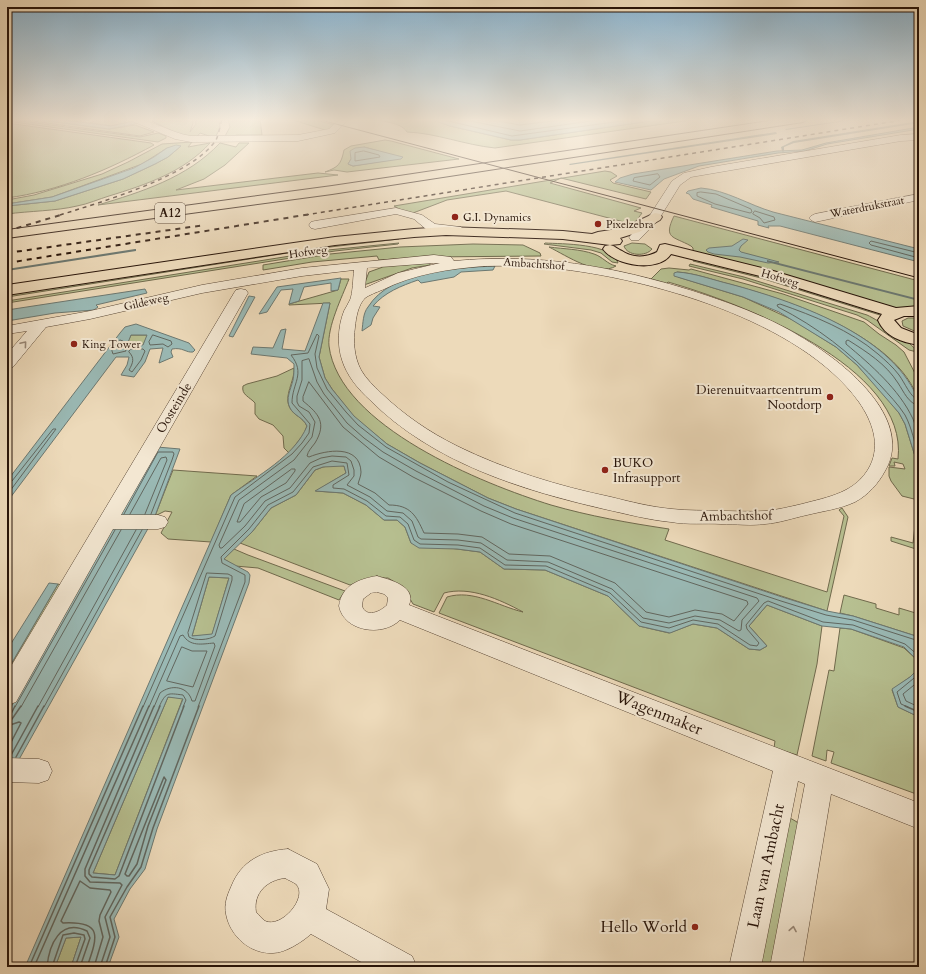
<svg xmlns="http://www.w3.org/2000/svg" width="926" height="974" viewBox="0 0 926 974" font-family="Cardo,serif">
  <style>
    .green { fill: #b7c091; stroke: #706a4d; fill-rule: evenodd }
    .water { fill: #9abab6; stroke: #6c7871; fill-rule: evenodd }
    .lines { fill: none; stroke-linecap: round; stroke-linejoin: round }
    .shore-far1 { stroke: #616760; stroke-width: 1 }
    .shore { stroke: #616760; stroke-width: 1.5 }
    .stream { fill: #6c7871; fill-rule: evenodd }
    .minor-casing { stroke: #594635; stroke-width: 1 }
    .major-casing { stroke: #281409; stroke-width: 2 }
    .highway-casing { stroke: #281409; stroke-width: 2 }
    .minor { fill: #f3e7d2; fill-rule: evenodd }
    .major { fill: #eddaba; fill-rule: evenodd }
    .highway { fill: #eddaba; fill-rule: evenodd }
    .tram { stroke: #281409; stroke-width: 1 }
    .rail-far1 { stroke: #281409; stroke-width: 1.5; stroke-dasharray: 4 4; stroke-linecap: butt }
    .rail { stroke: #281409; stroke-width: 2; stroke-dasharray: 5 5; stroke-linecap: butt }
    .oneway { stroke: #988878 }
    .poi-dot { fill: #8f2418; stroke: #f3e7d2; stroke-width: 1.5 }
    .labels { text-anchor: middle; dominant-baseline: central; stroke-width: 4; stroke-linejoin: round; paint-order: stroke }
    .far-street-label { font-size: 11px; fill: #281409; stroke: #f3e7d2 }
    .far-poi-label { font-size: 11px; fill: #281409; stroke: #f3e7d2; text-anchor: start }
    .shield { fill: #f3e7d2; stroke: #655345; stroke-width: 1 }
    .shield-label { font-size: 12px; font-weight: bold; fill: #281409 }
    .poi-label { font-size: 13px; fill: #281409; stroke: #f3e7d2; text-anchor: end }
    .street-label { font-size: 13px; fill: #281409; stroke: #f3e7d2 }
    .near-street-label { font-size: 16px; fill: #281409; stroke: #f3e7d2 }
    .near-poi-label { font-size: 16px; fill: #281409; stroke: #f3e7d2; text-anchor: end }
  </style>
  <rect width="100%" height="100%" fill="#eddaba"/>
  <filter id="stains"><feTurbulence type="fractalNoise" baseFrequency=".005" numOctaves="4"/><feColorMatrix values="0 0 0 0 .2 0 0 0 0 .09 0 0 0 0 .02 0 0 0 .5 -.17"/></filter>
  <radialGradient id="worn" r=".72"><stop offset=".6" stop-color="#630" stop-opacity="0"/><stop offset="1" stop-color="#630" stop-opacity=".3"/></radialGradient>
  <path class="green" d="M7 119 140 137 158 133 166 136V138L158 142 7 121Z
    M18 119H34L109 129 135 125 154 132 140 136Z
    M101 119H124L130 122 111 126 90 123Z
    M160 119H192L193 123 190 132 196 124 195 119H219L220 128 215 138 200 133 196 138C180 136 166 128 152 121Z
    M228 119H260L262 135H237L224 138 230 127Z
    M290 119H312L338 126 328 131Z
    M363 119H430L450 126 511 140H520L664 119H698L495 148C465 145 436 133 407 132 401 121 374 120 363 119Z
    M7 123 151 143 154 145C108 170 59 191 7 198Z
    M385 140 391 141 459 159 347 172 334 170 325 172C338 167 341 165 344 150L351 146ZM364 147 402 158 353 166 348 164 351 159Z
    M192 142 188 147 210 143C184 172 145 185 109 196 99 199 88 204 77 206 56 211 29 211 7 214V206L55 201 123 179 155 164 168 157 181 146 167 148 142 164 52 197 7 204V200L34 195 102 174 128 162 162 144Z
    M220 143 236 147 239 143H249L225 165 204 179 176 190 318 173 338 175 98 205C141 192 187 178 220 143Z
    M605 171 611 172 617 176 610 180 613 183 651 192 646 199 561 178 550 183 641 208 634 211 642 213C632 227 630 228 613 230L624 222 506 191 447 200 413 213 401 210 394 206Z
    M674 216 919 281V309L893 308 693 252V248L691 246C673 236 663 239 674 216Z
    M398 236 399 239 313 249 7 297V293Z
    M399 243 398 244 335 251 7 303V301L328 250Z
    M545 243C561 244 613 243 618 263L612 262 601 253 591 250 544 244Z
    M632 243 645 244 652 249C646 257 627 256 624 246Z
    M473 244 523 245 540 253 541 256 427 257 379 260 377 256 312 262 263 270V265L330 254 400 247Z
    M549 247C564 249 580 249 594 254 603 257 607 264 616 266 598 277 567 256 549 247Z
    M695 257 712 261 882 312 880 315 761 278 693 261Z
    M430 263V265L412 268 364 285 369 272 383 267Z
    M690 264 744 277 867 315C878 320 912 342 917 352L909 350 867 320 857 315 743 279 689 266Z
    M669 268 689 270 691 269 783 294 864 322 879 334 896 345 904 352 919 381V401C897 335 786 299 725 283 710 279 693 273 677 272L678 277 743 297 793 320 836 347 857 365 887 398 899 413 905 424 919 469V550L891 541V537L913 543 918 500 902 496 891 481 889 476V467L905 469 903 464 894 462 895 466H889L892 458 898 459C909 366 738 302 668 282L666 284 650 280 661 269Z
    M341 279H349C342 297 327 327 329 346 339 426 483 484 551 505 589 516 629 523 669 529L665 540 827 592 844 516 839 510 842 508 848 517 827 611 516 509 488 498 420 463 387 444 354 417 332 389 325 378 319 357 330 303 289 305V304L338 290Z
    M908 318H919V333L903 326 902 321Z
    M131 335H148L143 345H126Z
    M294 368C295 381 283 396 290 408 294 416 302 416 307 426L304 434 289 453 284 448 283 436 273 425 259 419 255 414V403C250 397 241 395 243 386L247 384 277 376Z
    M333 465 344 466 346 473 316 491 343 493 366 505 384 520H397L405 527 411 543 480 552 504 569 545 570 608 596 639 626 669 633 693 624 717 628 749 649 760 650 767 646 749 626 767 605 822 626 817 664 797 755 774 748 775 741 439 613 447 597C473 589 498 606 523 612 499 599 470 586 444 593L434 612 413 604 403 587 388 578H371L350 585 240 543 252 532 271 508 296 495 315 470 323 467Z
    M173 470 257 476 231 495 211 542 168 539 161 533 172 512 165 511 155 516Z
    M234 549 248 555 345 591 339 600 258 568 235 566 224 559Z
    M209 577 229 578 212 635 192 636Z
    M58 584 64 586 7 686V671Z
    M844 595 876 604V608L899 615V608L919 614V637L853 616 840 613Z
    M840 628 851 629 904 648 918 661V669L910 677 892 690 898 707 919 717V795L831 763 834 752 827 750 826 761 812 756 829 670 834 671Z
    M168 697 183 698 115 875 93 873Z
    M790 818 797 822 799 827 772 967H751Z
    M81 937 71 967H55L66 938Z"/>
  <path class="water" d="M34 119H59L111 126 143 119H160L109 129Z
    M430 119H664L520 140H511L450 126Z
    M919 127V129L827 144 805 151 778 153 699 166 664 179 651 190 615 182 620 178 633 174 777 151 802 150 826 143Z
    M176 145 181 146 168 157 155 164 123 179 55 201 7 206V204L52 197 134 168 154 157 167 148Z
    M364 147 403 157 401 159 353 166 348 164 351 159 350 151 355 148Z
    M701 188C726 190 749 205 773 212L919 249V262L780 226H768L769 228 758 225V221L711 207 712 205 693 199 689 194 686 193 688 191Z
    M743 239 748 240 741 246 739 250 741 252 779 262 768 263 740 257 714 254 708 252 706 250 709 248 732 246Z
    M495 266 493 270 461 272 454 277 421 283 418 280C401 286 385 292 373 306L380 307 373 318 371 325 362 331C363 323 363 313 368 307 391 270 456 268 495 266Z
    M677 272C695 273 713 280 730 284 793 301 889 333 917 397 922 407 919 455 919 469L905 424 899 413 857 365 836 347 779 312 743 297 674 276V273Z
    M341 278 338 290 331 291V283L304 287 299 301 289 304 293 289 281 290 267 312 259 314 277 287Z
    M145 289 147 293 96 305 98 307 94 310 55 313 7 321V310Z
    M249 296 255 297 233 337 229 336Z
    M323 303H330L319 357 325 378 332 389 354 416 387 444 420 463 488 498 516 509 782 597 827 611 853 616 919 637V717L898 707 892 689 910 677 918 669V661L904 647 851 629 822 626 767 605 749 626 767 646 760 650 749 649 717 628 693 624 670 633 639 626 608 596 545 570 504 569 480 552 457 549 419 548 411 543 405 527 397 520H384L366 505 343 493 315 491 346 473 344 466 323 467 315 470 296 495 271 508 252 532 224 559 248 572 250 575 249 583 157 829 145 869 130 889 114 919 119 937 108 967H71L81 937 66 938 55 967H25L231 495C257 476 295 456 307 426 303 417 294 416 290 408 285 399 291 389 293 380 294 375 294 370 294 364L287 358 251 354 253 347 273 348 281 330 286 329 282 349 305 351ZM209 577 229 578 212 634 192 636ZM168 697 183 699 115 875 93 873Z
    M136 324 189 343 195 350 193 352C186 353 183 347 172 349L171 352 173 357 159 363 163 348 150 349 145 362 134 377 121 375 127 365 129 357H116L7 502V481L120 333 125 327ZM147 335 143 345H127L131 335Z
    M157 447 180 449 155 516 7 781V714Z
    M49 583 58 584 7 671V650Z"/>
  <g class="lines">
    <path class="shore-far1" d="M440 119 512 136 636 119
      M460 119 520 131 605 119
      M487 119 520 125 568 119
      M364 151 379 155 380 157 355 161V153Z
      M658 174 660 177 650 185 633 181 634 178Z
      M701 192 716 194 751 209 752 212 750 213 715 204 697 196V193Z
      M755 211 774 217 775 220 764 223 760 218 753 214Z
      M919 253 871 241 869 243 871 245 919 258
      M153 335 171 341 172 344 168 347 163 344 150 345 149 342Z
      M120 340 123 341 126 351 113 354 112 351Z
      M131 349H143L145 351 141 360 132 372 129 370C133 363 135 358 129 352Z
      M309 359 317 382 324 394 347 423 364 438 383 452 416 471 484 506 513 518 757 598 759 601 742 620 741 630 739 631 720 620 695 616 669 623 643 618 612 589 548 562 507 560 481 543 458 540 421 539 418 537 412 521 403 513 387 511 370 497 347 485 354 476V470L351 461 346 457 332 456 321 458 310 463 290 488 265 501 245 526 222 548H220L219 545 239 500 294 460 312 437 315 422 309 412 299 406 297 402V396L302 380V361Z
      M309 382 343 427 379 457 413 477 481 511 511 524 747 601 748 604 734 621 722 614 695 610 669 617 646 612 615 583 550 556 509 554 482 537 458 534 424 533C416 515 410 505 389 505L375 493 358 484C359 480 361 476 361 472 360 444 326 450 309 457L307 456C308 451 312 447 315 443 327 423 319 414 303 401V397Z
      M919 401C910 397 905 383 899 375 893 367 885 360 878 354 850 330 814 316 780 304L777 305 778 307C817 327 850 352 880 385 889 395 898 404 905 415 912 428 914 442 919 456
      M919 406C908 403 904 392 898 383 886 364 867 352 848 340L846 341V344C871 365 899 389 913 419 916 426 917 433 919 440
      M292 469H295V471L286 483 261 497 240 522H237L244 504Z
      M7 483 12 481 53 429H56L7 495
      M124 514 158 452H173L174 454 172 460 151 514
      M130 514 161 458 166 457 167 460 145 514
      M207 573 228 574 232 576V580L215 636C209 640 195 641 189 637L188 633Z
      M182 647 192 651H207L193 687 167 681Z
      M15 707 115 530
      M21 707 121 530
      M38 707 136 530
      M44 707 142 530
      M143 707 235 497 292 454 302 443 309 433 310 424 292 403C292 383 306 374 291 355L308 353 317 334 319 336 315 354 317 368 327 389 346 412 358 425 386 447 448 482 515 513 781 601 826 615 853 620 919 641
      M149 707 180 636 183 635C190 647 202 644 214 643L215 646 195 701H192C188 686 171 684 160 693L154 707
      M159 707C166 692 167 693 183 695L186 700 183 707
      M198 707 245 582V575L222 563 221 557 249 529 268 505 293 492 313 467 332 461 347 463 349 475 333 485V488L344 489 367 501 386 516 400 517 408 524 414 540 420 544 458 545 480 548 505 565 546 566 610 593 641 622 669 628 693 620 718 624 750 645 757 646 759 643 747 629 746 625 764 603 768 601 823 622 853 625 905 644 919 656
      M908 707 901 704 897 692 919 674
      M919 707 906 701 903 694 919 681"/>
    <path class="shore" d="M160 706 89 870V874L92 877 115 879 119 876 184 706
      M905 706 919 712
      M917 706 919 707
      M7 715 12 712 15 706
      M7 720 12 719 21 706
      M7 726 19 722 21 723 7 750
      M10 757 38 706
      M16 757 44 706
      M164 777 166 780 148 826 137 864 129 876H127L125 874Z
      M29 967 143 706
      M34 967 149 706
      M47 967C49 945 60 918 87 931L90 938 80 967
      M52 967 63 935 74 933 84 935 85 939 75 967
      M87 967C98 936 103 921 63 923L61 921 80 881 90 888 110 890 111 892 100 915 99 921 103 937 94 967
      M100 967 110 937 105 917 122 885 120 883 90 882 85 876V869L154 706
      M105 967 115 937 110 917 127 887 141 867 153 828 199 706"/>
    <path class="stream" d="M854 119H859L786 130 785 129Z
      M919 121V123L794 143 784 147V151L783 152 782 151 781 147 793 141Z
      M776 132 777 134 570 165 569 164Z
      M135 249H136V251L7 271V269Z
      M767 260 919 299V301L767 262Z"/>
    <defs>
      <path id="minor" d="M131 119C152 119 170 133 191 136L298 135 329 129 340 119H349L335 133 298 141 191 142 175 139 132 121Z
        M919 134V140L901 141 691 177 680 185 659 219 639 240H631L629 237 650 215 672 181 684 173 711 167 901 135Z
        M919 194V200L815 222 811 220 809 218 811 216 815 214Z
        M396 208 422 215 435 224 461 227 463 230 461 233H441L431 231 427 230 414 219 396 214 315 229 311 228 309 225 311 222 315 221Z
        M434 255 451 257 454 261C537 253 613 266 693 291 730 303 767 316 801 337 841 360 916 418 885 471 878 484 868 495 855 502 840 509 823 511 807 515 793 518 779 523 765 524 750 526 736 524 721 524 705 523 688 525 671 522 649 520 627 514 604 509 521 490 432 462 370 400 358 389 347 376 342 360 337 345 338 326 344 311 346 307 348 304 350 300 353 293 353 278 354 270L302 276 202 293 90 319 46 327 13 367 7 369V354L27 331 7 334V326L90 311 202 285 302 268ZM434 263H440L398 273 365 288 367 268ZM484 266C507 266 530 265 552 268 649 278 800 320 859 402 872 421 881 444 870 466 856 493 828 497 802 504 789 507 777 510 765 511 750 512 736 511 721 511 705 510 688 511 672 509 651 507 631 502 611 497 558 486 506 470 457 446 429 432 404 415 381 393 374 386 366 379 361 370 354 357 353 341 355 327 356 318 358 305 365 298 369 295 377 292 382 290 414 274 448 269 484 266Z
        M241 289 246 290 248 293 121 515H158L165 517 168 522 165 527 158 529H113L16 702 7 705V673L234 293 236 290Z
        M377 576C390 580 417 586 409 605L919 803V829L831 794 802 967H770L805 784 798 781 761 967H729L773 771 400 620C383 637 344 632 339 606 342 585 359 579 377 576ZM377 592 384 594 388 598 387 605C380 612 366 618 362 606L363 599 371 593Z
        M7 758 39 759 48 762 52 771 48 780 39 783 7 782Z
        M288 849 317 864 329 889 326 909 412 956 417 967H370L311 934C302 942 285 953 273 953 250 954 230 936 226 914 224 904 227 896 231 887 241 861 262 851 288 849ZM285 878C288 880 293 882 296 884 309 897 281 929 265 921 262 919 259 915 256 912 253 893 267 880 285 878Z"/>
      <path id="major" d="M655 213 660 214 662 217 660 220 639 232 620 238 622 241 620 244 610 245C615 246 617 249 622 251 632 258 646 258 657 252L660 245 665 244 770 270 896 308 919 306V316H904L894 320 901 328 919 335V345C902 342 885 337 878 320L882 314 760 276 671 254C659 273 615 266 603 249L605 246 610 245 563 239 446 235 414 237 335 245 7 295V285L335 237 414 229 446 227 563 231 592 234 598 232 623 228Z"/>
      <path id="highway" d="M783 119H808L803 122 332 194 7 238V230L332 186Z"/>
    </defs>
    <use href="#minor" class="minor-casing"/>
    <use href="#major" class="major-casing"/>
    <use href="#highway" class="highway-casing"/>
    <use href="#minor" class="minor"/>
    <use href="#major" class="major"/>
    <use href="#highway" class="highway"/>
    <path class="tram" d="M317 119 919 278"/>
    <path class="rail-far1" d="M60 215C101 202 192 176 216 140 219 134 220 125 222 119
      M305 215 909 119"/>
    <path class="rail" d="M7 231 64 214
      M7 253 205 225
      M7 263 311 214"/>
  </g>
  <defs><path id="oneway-chevron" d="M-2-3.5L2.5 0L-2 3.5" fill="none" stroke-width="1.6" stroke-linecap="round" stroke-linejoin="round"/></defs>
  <g class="oneway">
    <use href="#oneway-chevron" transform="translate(24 344) rotate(-50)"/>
    <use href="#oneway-chevron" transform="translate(793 929) rotate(-80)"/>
  </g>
  <linearGradient id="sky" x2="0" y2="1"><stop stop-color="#89b6d4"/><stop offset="0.47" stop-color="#f7eee0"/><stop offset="1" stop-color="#f7eee0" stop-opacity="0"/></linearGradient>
  <rect width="926" height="255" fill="url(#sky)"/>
  <g class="poi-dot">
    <circle cx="455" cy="217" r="4"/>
    <circle cx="598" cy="224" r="4"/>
    <circle cx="74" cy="344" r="4"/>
    <circle cx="830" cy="397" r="4"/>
    <circle cx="605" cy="470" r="4"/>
    <circle cx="695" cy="927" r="4"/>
  </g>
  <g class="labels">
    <g class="far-street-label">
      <text transform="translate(867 207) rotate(-11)">Waterdrukstraat</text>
      <text transform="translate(308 252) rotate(-8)">Hofweg</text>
      <text transform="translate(534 264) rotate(4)">Ambachtshof</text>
      <text transform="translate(780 278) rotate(16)">Hofweg</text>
      <text transform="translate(146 302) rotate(-13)">Gildeweg</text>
    </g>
    <g class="far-poi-label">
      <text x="463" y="217">G.I. Dynamics</text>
      <text x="606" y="224">Pixelzebra</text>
      <text x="82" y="344">King Tower</text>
    </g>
    <rect class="shield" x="155" y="203" width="30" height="20" rx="3"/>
    <g class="shield-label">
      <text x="170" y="213">A12</text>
    </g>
    <g class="poi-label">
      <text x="822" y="390">Dierenuitvaartcentrum<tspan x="822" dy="15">Nootdorp</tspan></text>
      <text x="613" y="463" text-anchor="start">BUKO<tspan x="613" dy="15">Infrasupport</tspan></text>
    </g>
    <g class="street-label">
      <text transform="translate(174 408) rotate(-59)">Oosteinde</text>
      <text transform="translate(736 516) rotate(-1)">Ambachtshof</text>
    </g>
    <g class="near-street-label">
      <text transform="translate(659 713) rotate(22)">Wagenmaker</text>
      <text transform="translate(766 866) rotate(-78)">Laan van Ambacht</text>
    </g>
    <g class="near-poi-label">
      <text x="687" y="927">Hello World</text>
    </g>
  </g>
  <rect width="926" height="974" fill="none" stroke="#eddaba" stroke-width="24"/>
  <rect x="8" y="8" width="910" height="958" fill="none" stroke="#281409" stroke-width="2"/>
  <rect x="12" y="12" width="902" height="950" fill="none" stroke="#281409"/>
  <rect width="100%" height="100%" filter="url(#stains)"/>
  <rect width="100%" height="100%" fill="url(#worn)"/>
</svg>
